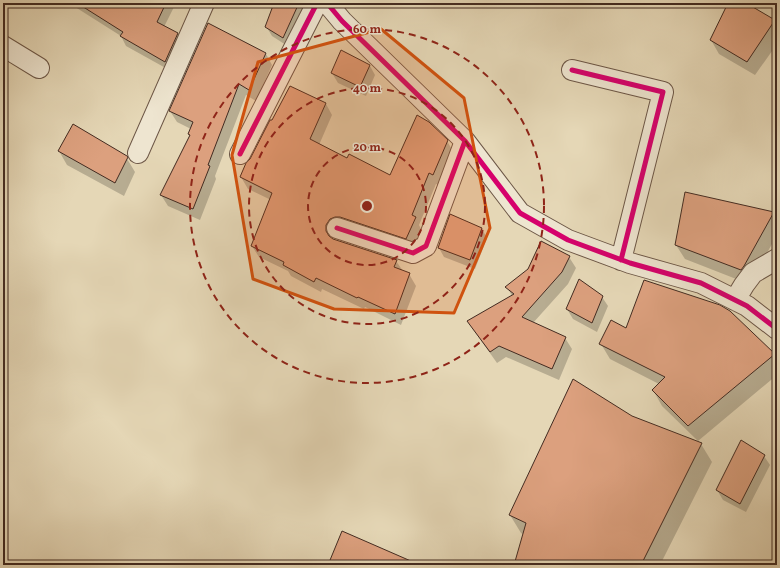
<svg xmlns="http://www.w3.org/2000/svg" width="780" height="568" font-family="Vollkorn,serif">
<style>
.shadow{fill:#0003}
.building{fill:#dca07e;stroke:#432b21}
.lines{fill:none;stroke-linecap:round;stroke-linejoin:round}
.street-casing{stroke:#6c5646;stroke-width:22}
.street{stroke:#eee5d0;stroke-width:20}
.cycleway-casing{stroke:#eee5d0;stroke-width:8}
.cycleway{stroke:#d6006c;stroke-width:5}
.marked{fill:#cf520f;fill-opacity:0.2;stroke:#cf520f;stroke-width:3;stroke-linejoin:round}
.ring{fill:none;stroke:#8f2418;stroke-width:2;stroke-dasharray:7 5}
.centre{fill:#8f2418;stroke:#eee5d0;stroke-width:2}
.ring-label{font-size:12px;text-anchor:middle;font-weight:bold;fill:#8f2418;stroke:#eee5d0;stroke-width:3;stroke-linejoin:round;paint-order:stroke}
</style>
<rect width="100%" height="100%" fill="#e5d7b6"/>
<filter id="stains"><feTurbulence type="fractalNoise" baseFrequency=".005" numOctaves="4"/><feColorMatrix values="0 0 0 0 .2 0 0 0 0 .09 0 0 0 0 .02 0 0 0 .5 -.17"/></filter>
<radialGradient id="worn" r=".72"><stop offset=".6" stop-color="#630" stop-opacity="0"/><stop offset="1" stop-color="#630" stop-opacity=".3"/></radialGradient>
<path class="shadow" d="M 71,3 L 176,3 L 164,27 L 178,33 L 183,43 L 171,71 L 126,46 L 121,36 L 72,5 Z
M 275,3 L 302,3 L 306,10 L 289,47 L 272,36 L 266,26 Z
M 729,3 L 744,3 L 775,21 L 777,25 L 777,44 L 755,75 L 719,54 L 711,40 Z
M 208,24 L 266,54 L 272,65 L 256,101 L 246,95 L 215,176 L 216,179 L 200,220 L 168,206 L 161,195 L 190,136 L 189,134 L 191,129 L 177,122 L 170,111 Z
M 370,66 L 375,75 L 366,96 L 338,83 L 332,73 Z
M 326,104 L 332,115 L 319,145 L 348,159 L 391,176 L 447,141 L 454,153 L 440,186 L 436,184 L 419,225 L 421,229 L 413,249 L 336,230 L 332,237 L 332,239 L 396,261 L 403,271 L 409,274 L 416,286 L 401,325 L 365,307 L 364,309 L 322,289 L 321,292 L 291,276 L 288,271 L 259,257 L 252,246 L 271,200 L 248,189 L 241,177 Z
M 59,151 L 126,157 L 135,172 L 124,196 L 67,165 Z
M 773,213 L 777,219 L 777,235 L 752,280 L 749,284 L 685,259 L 676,245 Z
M 482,229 L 487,238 L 475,269 L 444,257 L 439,248 Z
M 569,257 L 576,268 L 568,284 L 533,323 L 565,338 L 572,349 L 559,380 L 506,357 L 497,363 L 475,332 L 468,321 L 512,296 L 507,287 Z
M 602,297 L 608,306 L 597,332 L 573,319 L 567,309 Z
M 626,329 L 774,354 L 777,359 L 777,375 L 698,441 L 662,406 L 653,390 L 659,384 L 610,359 L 601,344 Z
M 632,417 L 701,444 L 712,462 L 660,565 L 515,565 L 524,535 L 521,533 L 510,515 Z
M 764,456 L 770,465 L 746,512 L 723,500 L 717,490 Z"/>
<path class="building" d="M 77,3 L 166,3 L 157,22 L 178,33 L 165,62 L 120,36 L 123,32 Z
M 274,3 L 299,3 L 283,38 L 265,27 Z
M 728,3 L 746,3 L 775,20 L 747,62 L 710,40 Z
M 208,23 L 266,53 L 249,90 L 239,84 L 208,165 L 210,166 L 193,209 L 160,195 L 190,135 L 188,134 L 193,122 L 169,111 Z
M 341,50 L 370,65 L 360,87 L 331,73 Z
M 290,86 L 326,103 L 310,139 L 347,158 L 349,154 L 390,175 L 417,115 L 429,122 L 448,140 L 433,175 L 429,173 L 412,215 L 416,217 L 406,239 L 340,217 L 335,217 L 330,219 L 326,225 L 326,231 L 329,236 L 333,239 L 397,260 L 394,267 L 410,273 L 395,314 L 358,297 L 357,298 L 316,278 L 314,282 L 283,265 L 284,262 L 251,246 L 272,193 L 240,177 L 246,163 L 250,159 L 270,120 L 272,120 Z
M 73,124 L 127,156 L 128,157 L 115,183 L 58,151 Z
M 685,192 L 774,212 L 744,266 L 741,270 L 675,245 Z
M 450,214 L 482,228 L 470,260 L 438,248 Z
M 541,241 L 570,256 L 562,272 L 522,317 L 566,337 L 552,369 L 499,346 L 490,352 L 467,321 L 514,294 L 505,287 L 528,269 Z
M 579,279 L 603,296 L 592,323 L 566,309 Z
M 644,280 L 720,305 L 730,311 L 775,354 L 688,426 L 652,390 L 665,377 L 599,344 L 611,320 L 626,328 Z
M 573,379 L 632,416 L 702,443 L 641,565 L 514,565 L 526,523 L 509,515 Z
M 741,440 L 765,455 L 740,504 L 716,490 Z
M 342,531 L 420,565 L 328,565 Z"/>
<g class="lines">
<g class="street-casing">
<path id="street" d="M 327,3 L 342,21 L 465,141 L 520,213 L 568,240 L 630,263 L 701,283 L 747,306 L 777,329
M 3,46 L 39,68
M 572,70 L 663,92 L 621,260
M 138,153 L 204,3
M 240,154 L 317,3
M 337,228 L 413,253 L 426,246 L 465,141
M 735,300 L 744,285 L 753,273 L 777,259"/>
</g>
<use href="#street" class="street"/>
<g class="cycleway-casing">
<path id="cycleway" d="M 327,3 L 342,21 L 465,141 L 520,213 L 568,240 L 630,263 L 701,283 L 747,306 L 777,329
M 572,70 L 663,92 L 621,260
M 240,154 L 317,3
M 337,228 L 413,253 L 426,246 L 465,141"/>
</g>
<use href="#cycleway" class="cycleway"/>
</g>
<path class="marked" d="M 381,29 L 464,98 L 490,228 L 454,313 L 334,309 L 253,279 L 232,155 L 258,62 Z"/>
<g class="ring">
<circle cx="367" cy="206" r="59"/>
<circle cx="367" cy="206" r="118"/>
<circle cx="367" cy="206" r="177"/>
</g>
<circle cx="367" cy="206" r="6" class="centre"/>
<g class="ring-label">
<text x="367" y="33">60 m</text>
<text x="367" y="92">40 m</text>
<text x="367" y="151">20 m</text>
</g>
<rect width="780" height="568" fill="none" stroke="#e5d7b6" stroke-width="16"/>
<rect x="4" y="4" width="772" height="560" fill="none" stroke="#432b21" stroke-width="2"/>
<rect x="8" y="8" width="764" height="552" fill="none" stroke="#432b21"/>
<rect width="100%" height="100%" filter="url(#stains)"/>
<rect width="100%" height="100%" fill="url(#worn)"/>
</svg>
